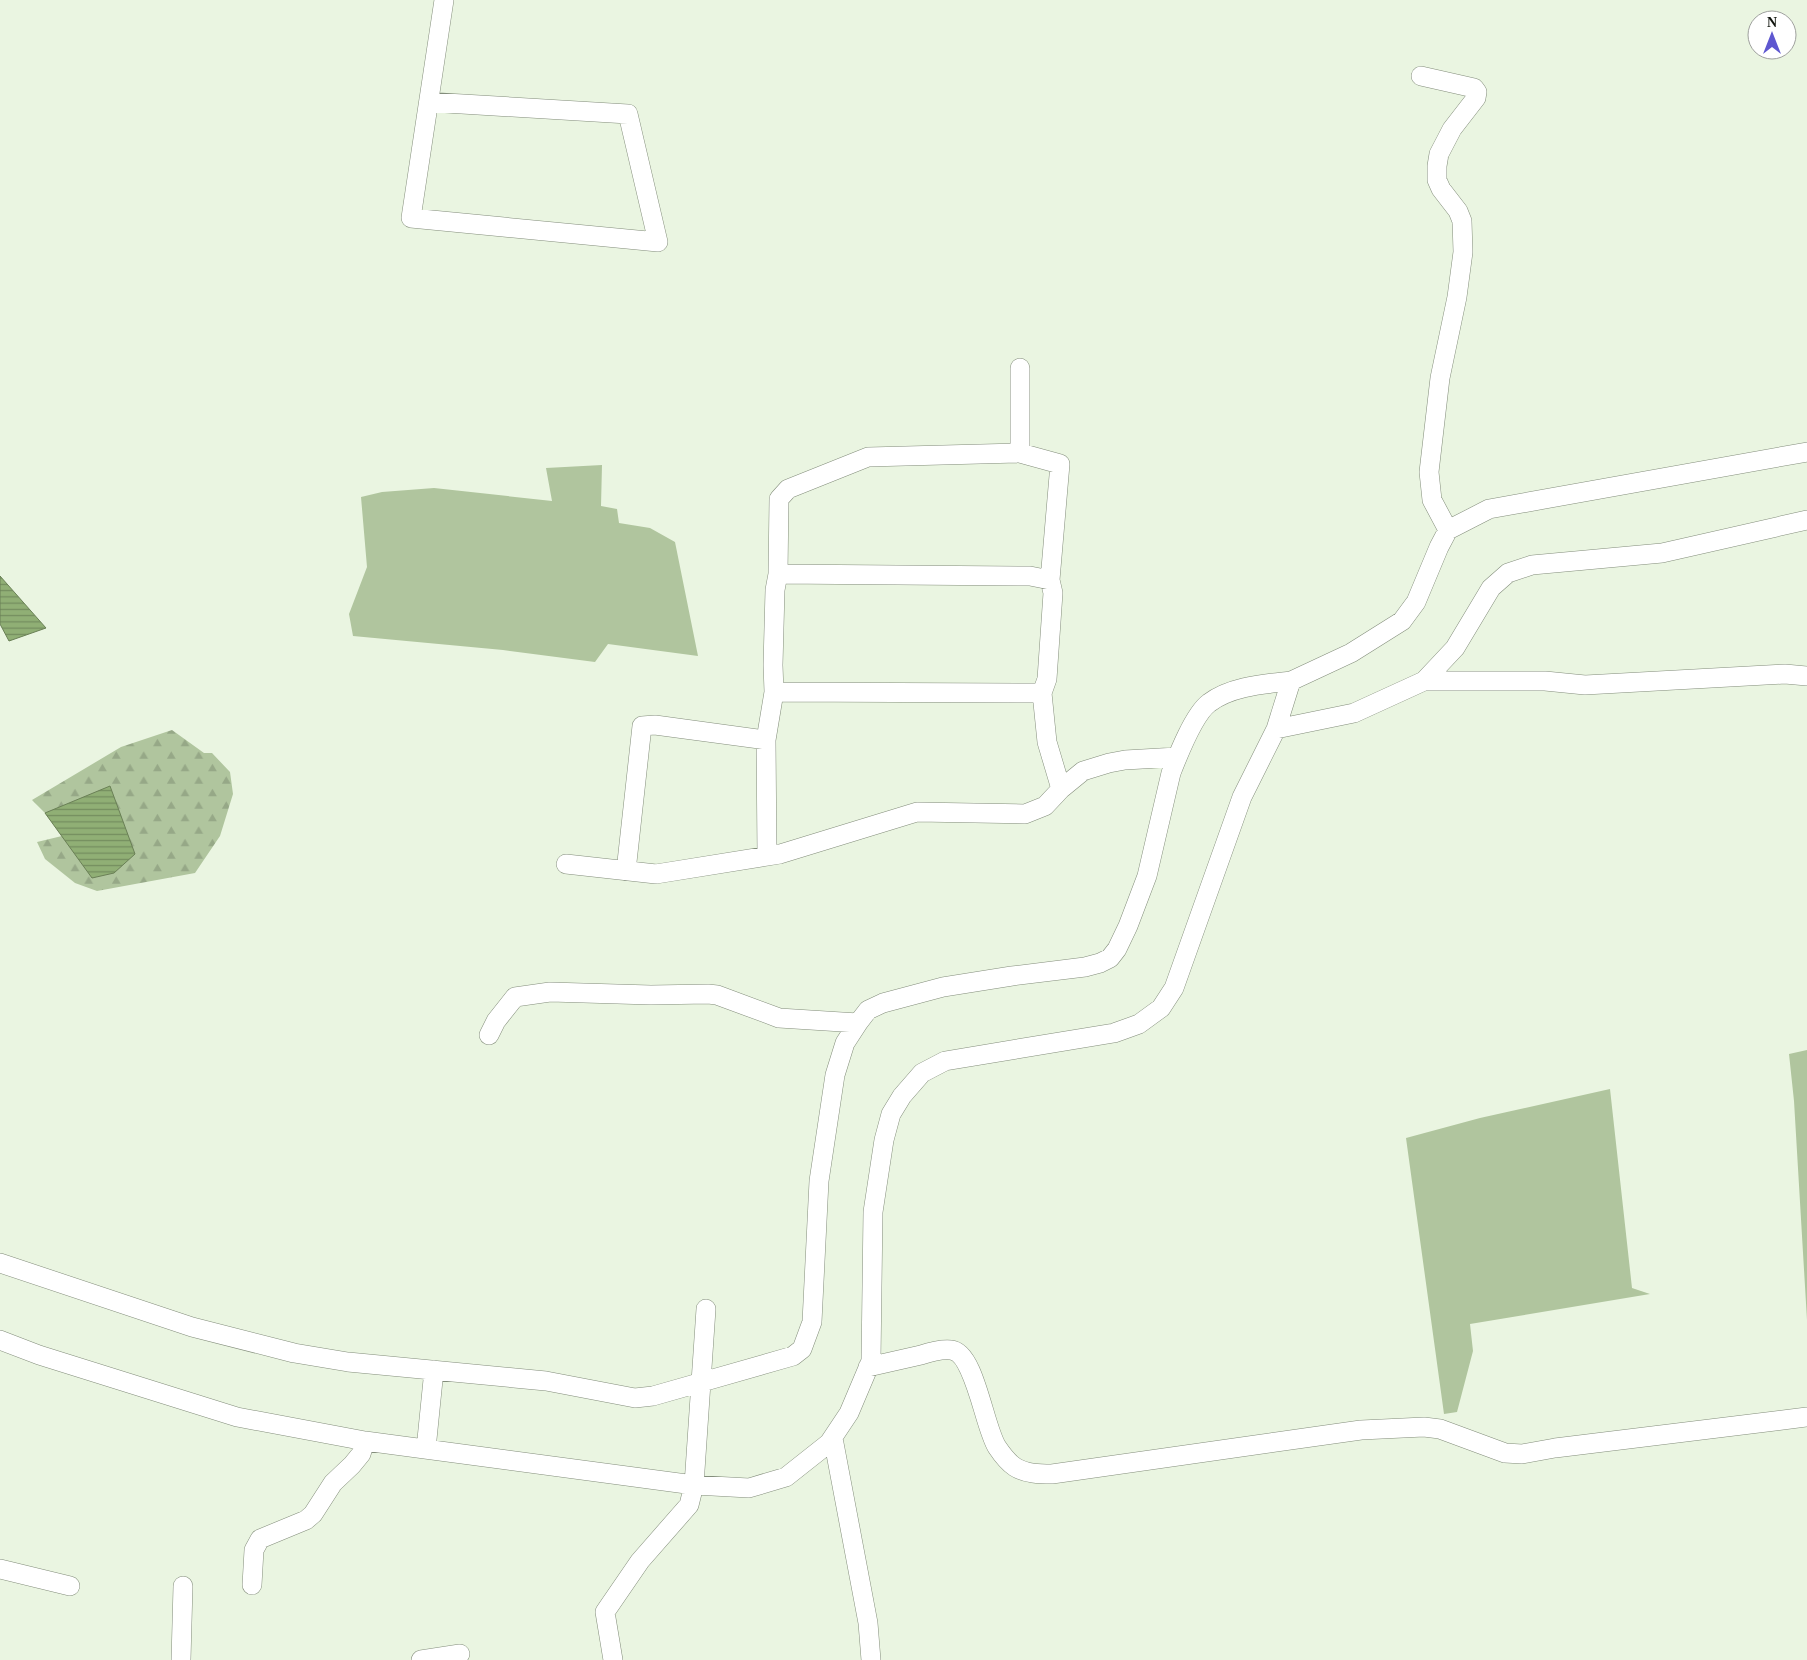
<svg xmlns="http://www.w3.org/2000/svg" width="1807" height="1660" font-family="'Times New Roman',serif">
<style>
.grass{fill:#b0c59e}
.forest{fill:url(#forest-firs)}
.water{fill:url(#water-rules);stroke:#6a8056}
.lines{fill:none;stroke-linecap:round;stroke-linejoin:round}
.minor-casing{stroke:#838d7b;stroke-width:20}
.minor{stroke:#fff;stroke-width:19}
</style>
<defs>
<pattern id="forest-firs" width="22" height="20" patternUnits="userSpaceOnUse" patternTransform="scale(1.25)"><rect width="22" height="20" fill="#b0c59e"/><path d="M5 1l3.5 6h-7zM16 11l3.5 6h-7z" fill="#96a887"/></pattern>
<pattern id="water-rules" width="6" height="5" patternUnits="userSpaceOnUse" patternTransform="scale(1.25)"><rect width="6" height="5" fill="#90af75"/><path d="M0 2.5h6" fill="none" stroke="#748d5e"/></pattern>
</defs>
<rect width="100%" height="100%" fill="#eaf5e1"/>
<path class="grass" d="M 602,465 L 601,506 L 617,509 L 619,523 L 650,528 L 675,542 L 698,656 L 608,644 L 595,662 L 503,650 L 353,636 L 349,614 L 367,567 L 361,497 L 382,492 L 434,488 L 552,501 L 546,468 Z
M 1807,1050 L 1807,1320 L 1794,1101 L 1789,1054 Z
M 1610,1089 L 1632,1288 L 1650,1294 L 1470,1324 L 1473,1351 L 1457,1412 L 1444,1414 L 1406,1138 L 1480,1118 Z"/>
<path class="forest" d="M 172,730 L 204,753 L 212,753 L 230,772 L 233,794 L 220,836 L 195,873 L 97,891 L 75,883 L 45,859 L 37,842 L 62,836 L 45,813 L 32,800 L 121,747 Z"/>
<path class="water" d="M 0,576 L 46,628 L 9,641 L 0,624 Z
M 110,786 L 135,854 L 114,873 L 92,878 L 45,813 Z"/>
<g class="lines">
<g class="minor-casing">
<path id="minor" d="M 1421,76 L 1474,88 L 1477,92 L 1476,98 L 1452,129 L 1439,154 L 1437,166 L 1437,180 L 1441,189 L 1458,211 L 1462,221 L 1463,252 L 1457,297 L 1440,378 L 1429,472 L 1432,500 L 1448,530
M 429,102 L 628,114 L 658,242 L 411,218 L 444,0
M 1020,368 L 1020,453
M 778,574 L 1030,576 L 1050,580
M 1424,681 L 1545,681 L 1585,685 L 1785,674 L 1807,676
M 774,692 L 1042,693
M 1276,729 L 1354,713 L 1424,681 L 1455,648 L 1491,588 L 1508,573 L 1532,565 L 1662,553 L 1807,520
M 767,856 L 766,740 L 774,692 L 773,665 L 775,590 L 778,574 L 779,499 L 788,489 L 868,457 L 1020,453 L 1060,464 L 1050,580 L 1053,593 L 1047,679 L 1042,693 L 1047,742 L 1061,789
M 566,864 L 656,874 L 780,854 L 917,812 L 1025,814 L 1045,806 L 1061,789 L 1083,771 L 1109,763 L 1125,760 L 1177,757
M 626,871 L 642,726 L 655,725 L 766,740
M 489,1035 L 496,1021 L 515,997 L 550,992 L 651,995 L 708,994 L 717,995 L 779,1018 L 858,1023
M 0,1263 L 192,1327 L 294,1353 L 348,1362 L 546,1381 L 635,1398 L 653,1396 L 793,1356 L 802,1349 L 812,1322 L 819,1181 L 835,1075 L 845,1043 L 858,1023 L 868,1010 L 883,1003 L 943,987 L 1012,976 L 1085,967 L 1100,963 L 1110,958 L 1117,949 L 1128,926 L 1147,876 L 1171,773 C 1178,755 1194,714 1209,703 C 1231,686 1265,684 1291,681
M 0,1340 L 39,1355 L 237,1417 L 365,1441 L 694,1485 L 749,1488 L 786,1477 L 829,1443 L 849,1413 L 871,1361 L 873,1212 L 884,1140 L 891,1114 L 902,1096 L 922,1073 L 945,1061 L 1114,1033 L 1139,1024 L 1161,1008 L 1174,988 L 1242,797 L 1276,729 L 1291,681 L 1351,653 L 1402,621 L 1416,602 L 1439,547 L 1448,530 L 1489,509 L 1807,452
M 868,1367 C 886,1363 903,1359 921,1355 C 930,1352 941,1349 951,1350 C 975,1352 984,1427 997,1447 C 1001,1453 1009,1463 1015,1467 C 1026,1474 1040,1474 1052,1474 L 1361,1430 L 1424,1427 L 1440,1429 L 1505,1453 L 1522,1454 L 1555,1448 L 1807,1417
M 833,1438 L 868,1623 L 871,1660
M 426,1449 L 434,1370
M 0,1569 L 70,1586
M 252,1585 L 254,1550 L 260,1539 L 306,1520 L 313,1514 L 333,1483 L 352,1465 L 361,1454 L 365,1441
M 181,1660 L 183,1586
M 421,1660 L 460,1654
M 613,1660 L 605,1612 L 640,1561 L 689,1505 L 694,1485 L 706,1309"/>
</g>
<use href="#minor" class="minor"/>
</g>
<g transform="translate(1772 35)"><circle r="24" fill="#ffffff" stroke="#9fa19e"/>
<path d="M0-4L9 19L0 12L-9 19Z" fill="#5e57d0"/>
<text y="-8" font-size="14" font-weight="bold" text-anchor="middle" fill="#10140d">N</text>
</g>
</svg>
